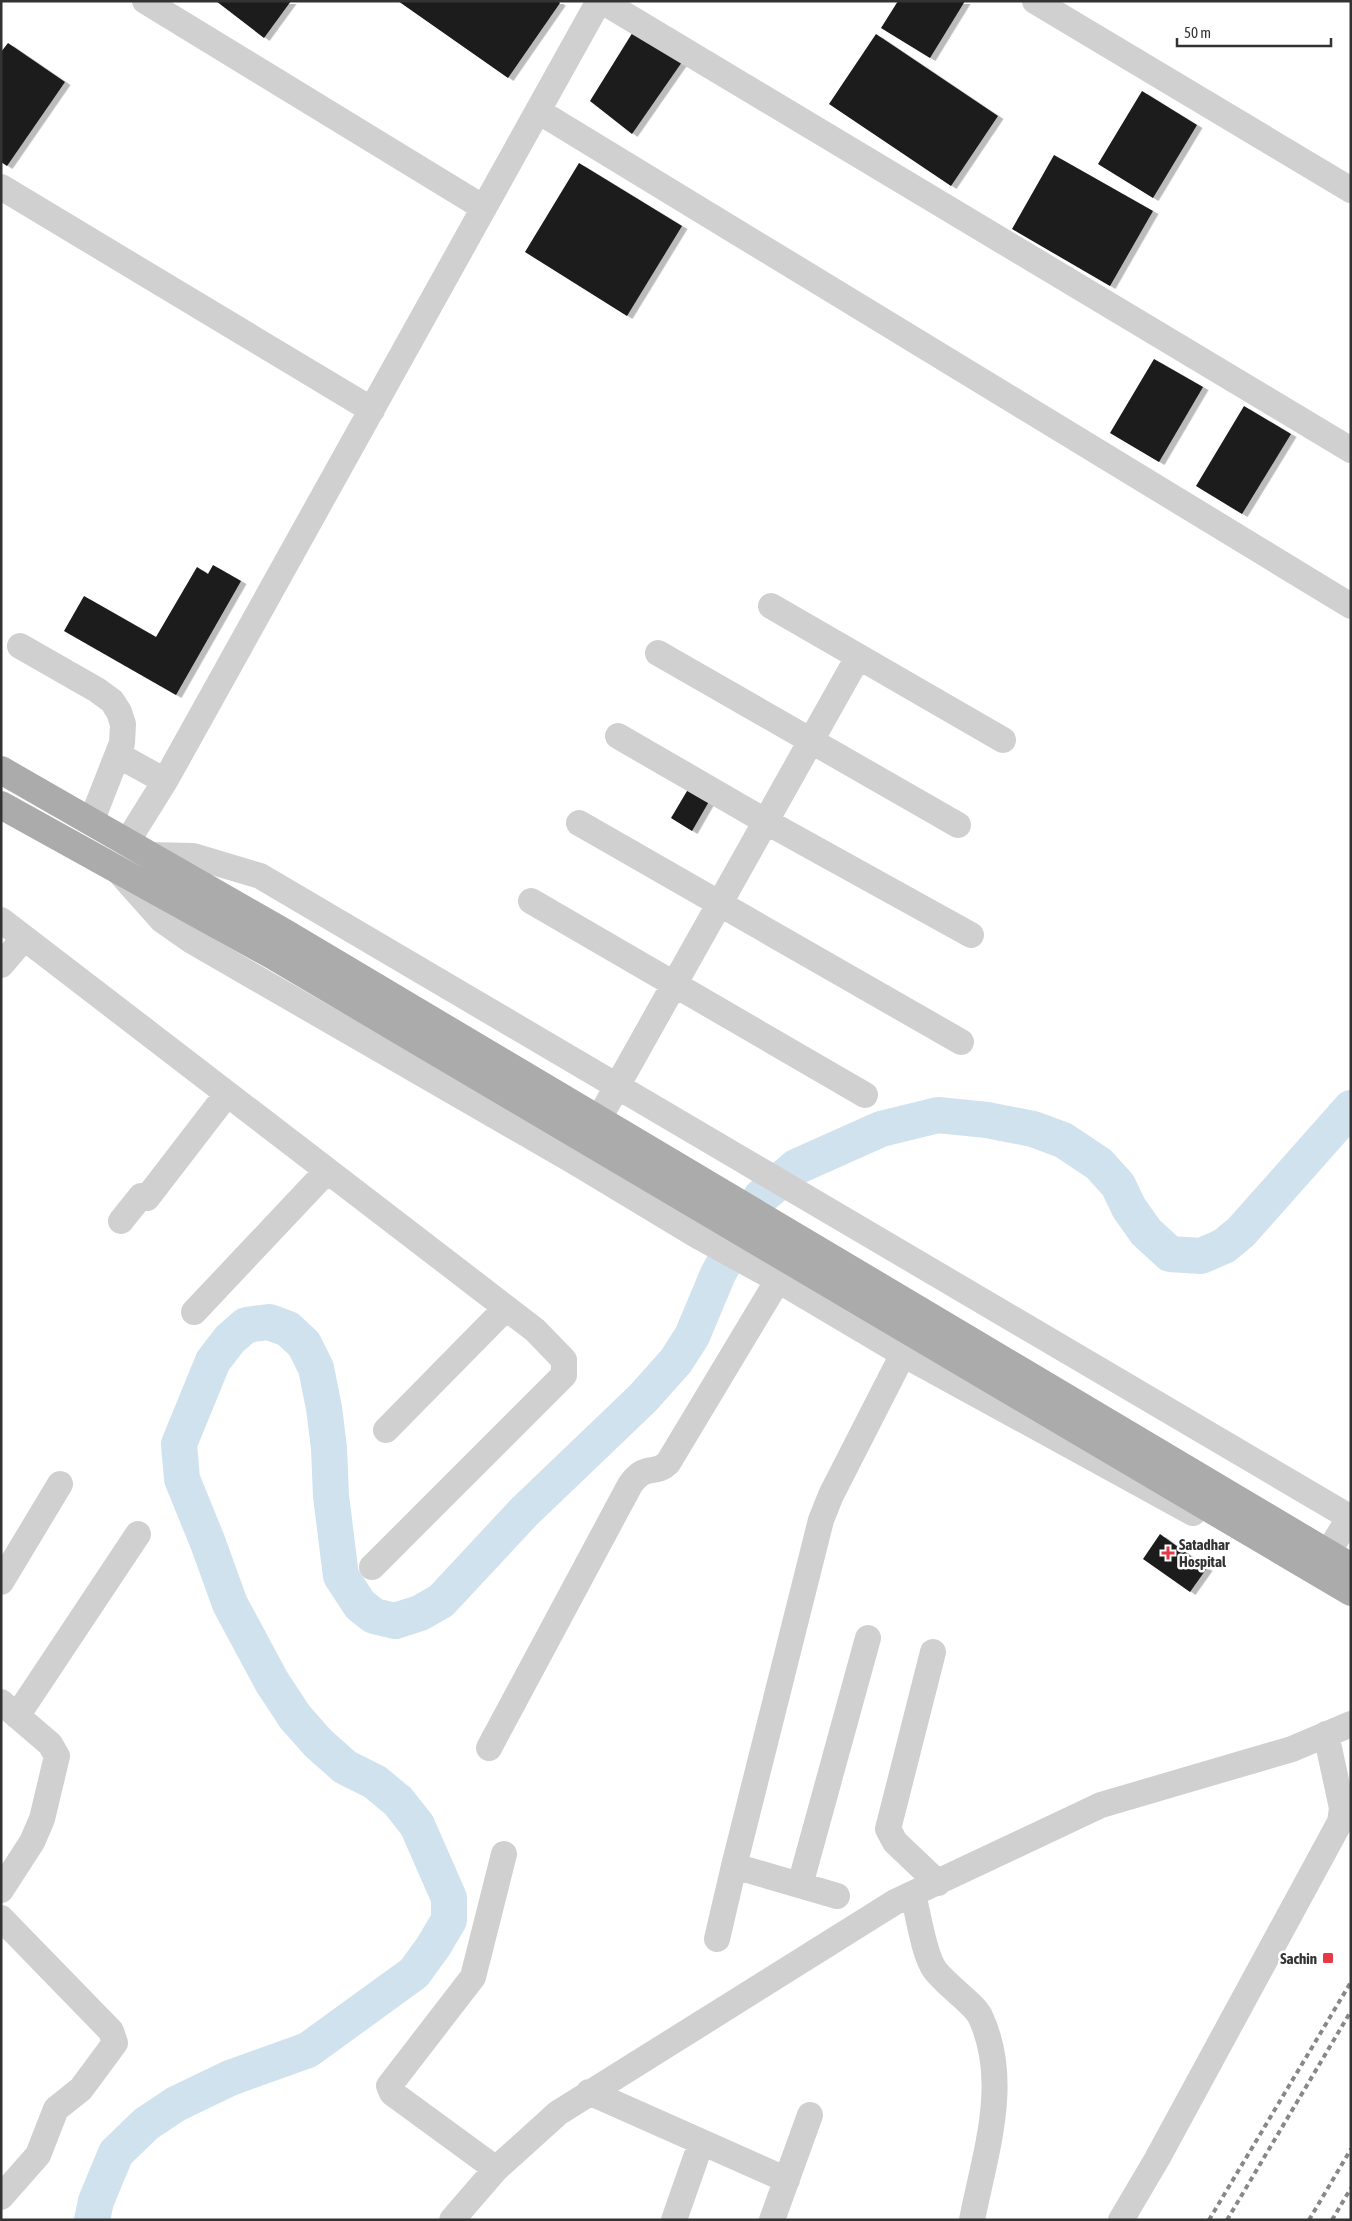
<svg xmlns="http://www.w3.org/2000/svg" width="1352" height="2221" font-family="'Asap Condensed',sans-serif">
<style>
.lines{fill:none;stroke-linecap:round;stroke-linejoin:round}
.river{stroke:#cfe2ee;stroke-width:36}
.building{fill:#1a1a1a;filter:url(#shadow)}
.minor{stroke:#d0d0d0;stroke-width:26}
.major{stroke:#ababab;stroke-width:28}
.rail{stroke:#888;stroke-width:4;stroke-dasharray:5 4;stroke-linecap:butt}
.poi-dot{fill:#e63946;stroke:#fff;stroke-width:2}
.labels{text-anchor:middle;dominant-baseline:central;stroke-width:5;stroke-linejoin:round;paint-order:stroke}
.poi-label{font-size:15px;font-weight:bold;fill:#333;stroke:#fff;text-anchor:start}
</style>
<defs>
<filter id="shadow"><feDropShadow dx="5.5" dy="3" stdDeviation="0" flood-color="#0004"/></filter>
</defs>
<rect width="100%" height="100%" fill="#fff"/>
<g class="lines">
<path class="river" d="M 92,2220 L 96,2201 L 116,2153 L 146,2124 L 176,2104 L 230,2078 L 308,2050 L 414,1973 L 433,1947 L 449,1920 L 449,1898 L 417,1825 L 398,1801 L 375,1782 L 345,1767 L 318,1743 L 295,1717 L 272,1682 L 230,1604 L 208,1543 L 182,1479 L 179,1444 L 213,1361 L 230,1339 L 246,1325 L 269,1322 L 288,1329 L 304,1344 L 316,1368 L 324,1408 L 329,1448 L 331,1496 L 341,1576 L 360,1605 L 374,1616 L 395,1621 L 420,1613 L 441,1601 L 524,1512 L 643,1398 L 676,1361 L 692,1336 L 718,1274 L 761,1197 L 796,1167 L 881,1129 L 938,1115 L 987,1120 L 1033,1129 L 1063,1140 L 1099,1164 L 1118,1185 L 1129,1208 L 1146,1232 L 1170,1254 L 1201,1256 L 1224,1246 L 1241,1232 L 1351,1108"/>
</g>
<path class="building" d="M 216,1 L 291,1 L 264,38 Z
M 398,1 L 558,1 L 560,3 L 508,78 Z
M 898,1 L 965,1 L 930,58 L 881,28 Z
M 641,19 L 691,49 L 632,134 L 590,101 Z
M 876,34 L 998,116 L 951,186 L 829,104 Z
M 8,43 L 65,82 L 7,166 L 1,162 L 1,52 Z
M 1142,91 L 1197,125 L 1153,198 L 1098,164 Z
M 1054,155 L 1153,211 L 1110,286 L 1012,229 Z
M 579,163 L 682,226 L 627,316 L 525,252 Z
M 1154,359 L 1203,387 L 1159,462 L 1110,433 Z
M 1244,406 L 1291,434 L 1242,514 L 1196,486 Z
M 213,565 L 241,581 L 176,695 L 64,631 L 84,596 L 156,637 L 197,567 L 208,574 Z
M 690,786 L 711,798 L 692,831 L 671,818 Z
M 1160,1534 L 1207,1568 L 1190,1592 L 1143,1559 Z"/>
<g class="lines">
<path class="minor" d="M 145,1 L 484,208
M 602,1 L 1351,450
M 1035,1 L 1351,190
M 538,111 L 1351,606
M 1,187 L 372,410
M 771,606 L 1003,740
M 20,646 L 97,690 L 112,701 L 119,712 L 123,724 L 122,743 L 91,822
M 658,653 L 958,825
M 618,736 L 765,821 L 971,935
M 118,755 L 165,781
M 579,823 L 961,1042
M 127,842 L 165,781 L 599,1
M 148,855 L 193,856 L 260,876 C 623,1091 988,1303 1351,1518
M 121,874 L 162,920 L 192,941 L 575,1162 L 698,1236 L 778,1280 L 903,1354 L 1193,1513
M 531,901 L 865,1095
M 1,920 L 535,1330 L 564,1360 L 564,1375 L 372,1567
M 1,965 L 24,938
M 588,1138 L 858,657
M 121,1221 L 141,1196 L 147,1198 L 227,1094
M 194,1312 L 327,1171
M 386,1430 L 506,1308
M 1316,1572 L 1351,1515
M 1,1582 L 60,1484
M 933,1652 L 888,1829 L 895,1842 L 938,1883
M 1,1702 L 50,1744 L 57,1756 L 42,1819 L 32,1842 L 1,1890
M 17,1716 L 138,1534
M 489,1748 L 630,1485 C 646,1462 655,1476 668,1463 L 778,1280
M 734,1866 L 837,1896
M 800,1885 L 868,1638
M 913,1894 C 918,1913 924,1956 935,1970 C 945,1984 974,2004 980,2016 C 1011,2081 985,2153 972,2220
M 1,1918 L 111,2031 L 115,2043 L 81,2089 L 56,2109 L 38,2155 L 1,2197
M 717,1939 L 734,1866 L 821,1520 L 831,1495 L 903,1354
M 589,2092 L 787,2180
M 496,2169 L 392,2093 L 389,2086 L 473,1977 L 504,1854
M 452,2220 L 496,2169 L 558,2113 L 895,1902 L 1101,1805 L 1292,1749 L 1351,1724
M 674,2220 L 701,2143
M 772,2220 L 810,2115
M 1121,2220 L 1157,2159 L 1340,1822 L 1342,1808 L 1326,1734"/>
<path class="major" d="M 1,770 L 285,933 L 1351,1567
M 1,805 L 272,955 L 1351,1592"/>
<path class="rail" d="M 1209,2220 L 1351,1982
M 1227,2220 L 1351,2011
M 1309,2220 L 1351,2149
M 1332,2220 L 1351,2188"/>
</g>
<g class="poi-dot">
<path d="M1165.5 1545.5h5v5h5v5h-5v5h-5v-5h-5v-5h5z"/>
<rect x="1322" y="1952" width="12" height="12" rx="2.5"/>
</g>
<g class="labels">
<g class="poi-label">
<text x="1179" y="1544">Satadhar<tspan x="1179" dy="17">Hospital</tspan></text>
<text x="1317" y="1958" text-anchor="end">Sachin</text>
</g>
</g>
<rect width="1352" height="2221" fill="none" stroke="#333333" stroke-width="5"/>
<path d="M1177 38v8h154v-8" fill="none" stroke="#333333" stroke-width="2.5"/>
<text x="1184" y="38" font-size="15" fill="#333333" stroke="#ffffff" stroke-width="4" paint-order="stroke">50 m</text>
</svg>
